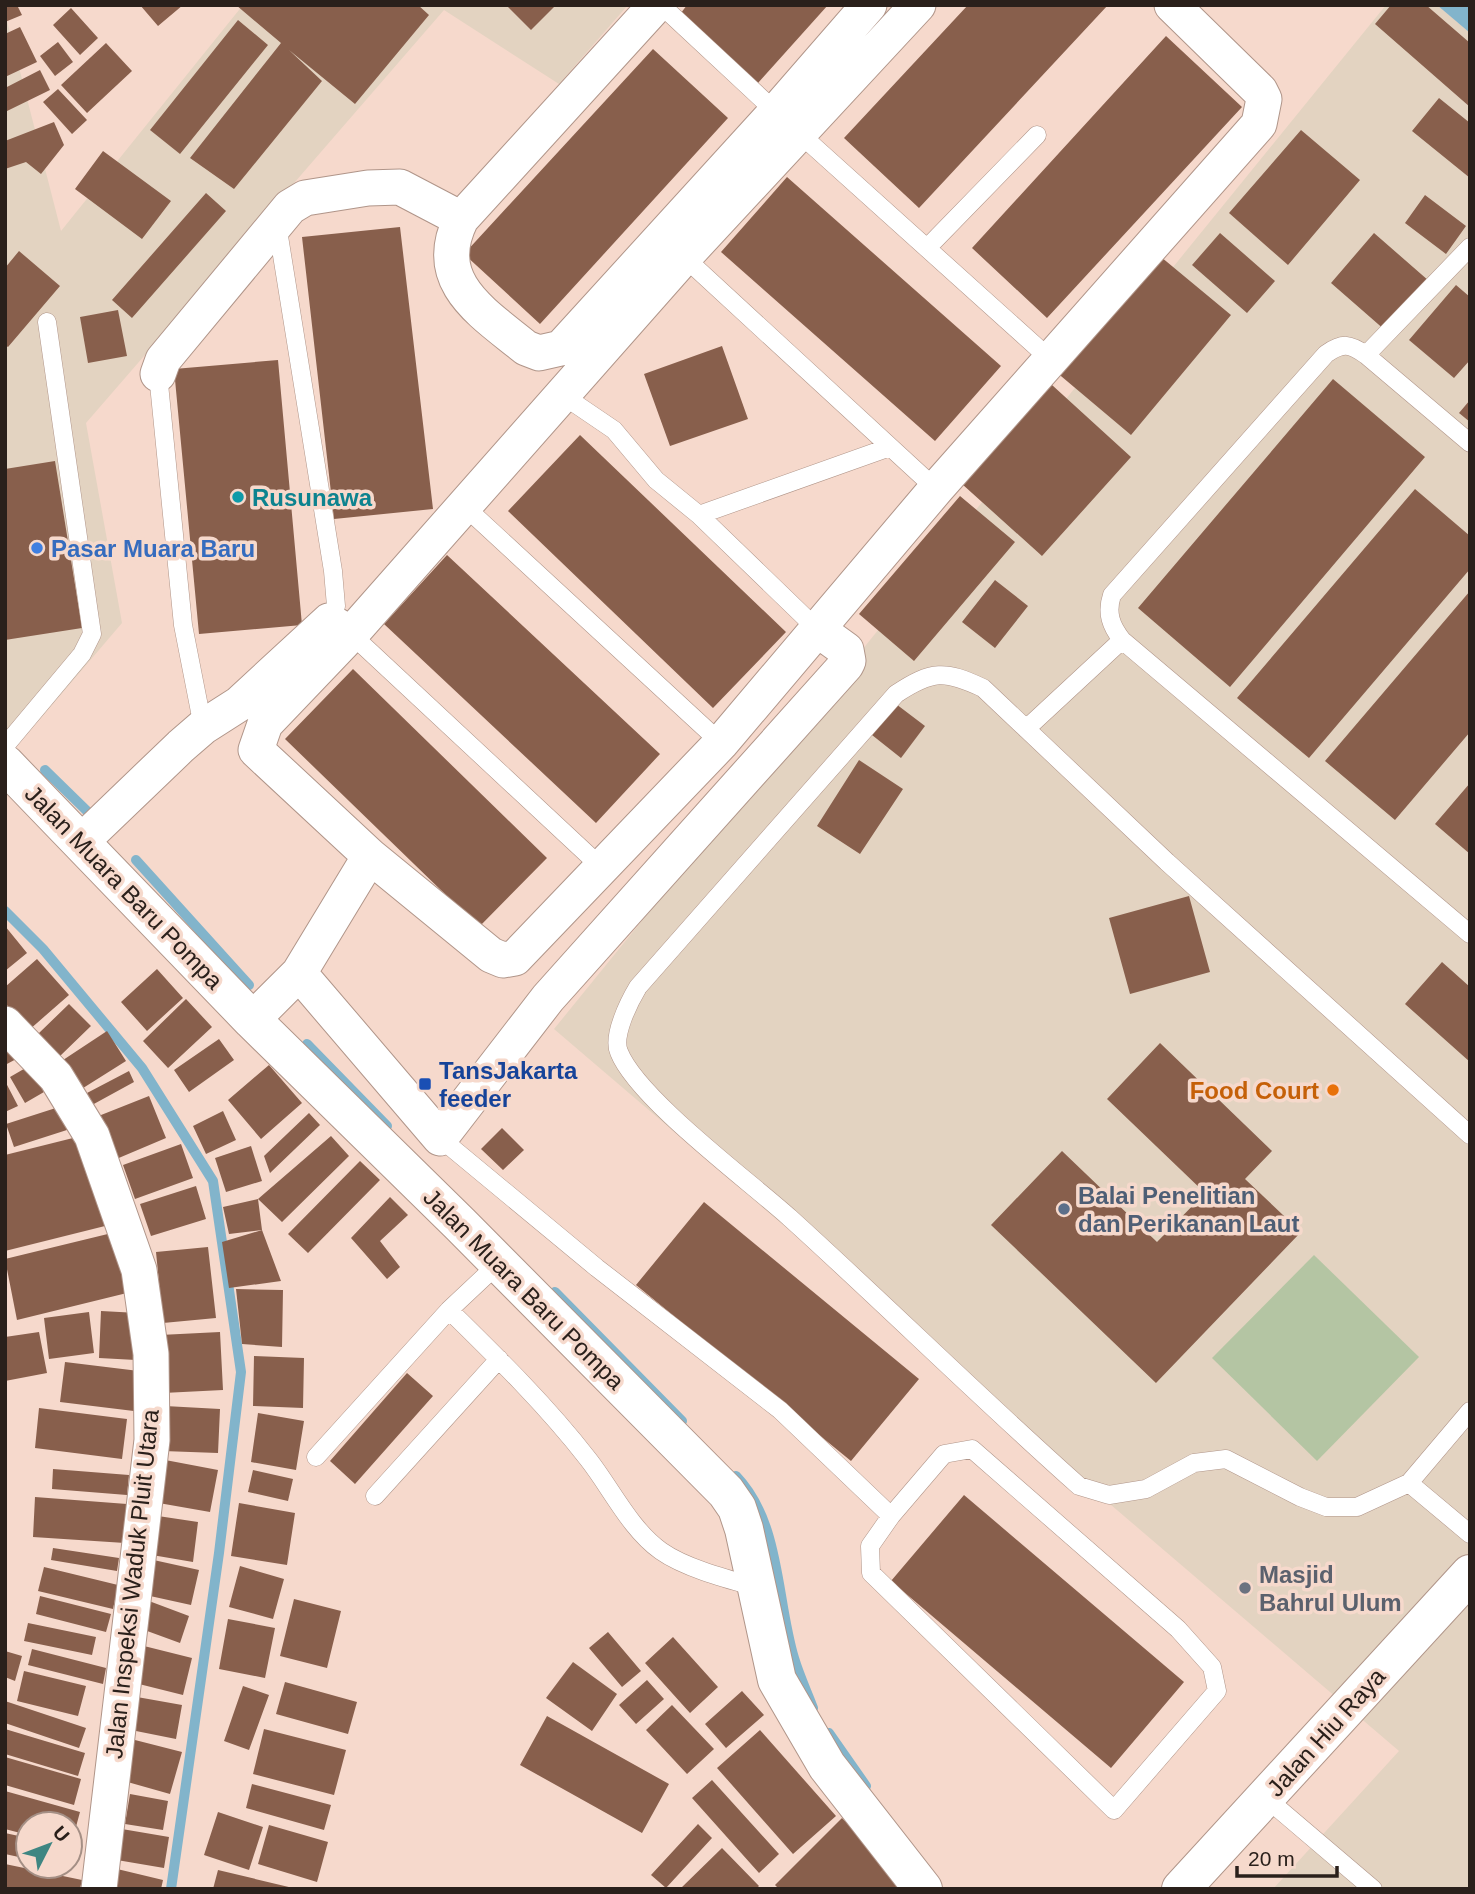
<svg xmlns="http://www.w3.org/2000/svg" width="1475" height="1894" font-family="Helvetica,sans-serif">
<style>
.industrial{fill:#e3d3c1}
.green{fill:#b4c5a3}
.water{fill:#82b4cb}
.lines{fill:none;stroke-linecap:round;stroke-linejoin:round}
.stream{stroke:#82b4cb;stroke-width:10}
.building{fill:#885f4c}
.service-casing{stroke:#b09589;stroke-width:19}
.minor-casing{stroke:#b09589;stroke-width:37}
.tertiary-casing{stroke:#b09589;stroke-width:40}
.service{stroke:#fff;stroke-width:18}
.minor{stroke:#fff;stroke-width:35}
.tertiary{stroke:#fff;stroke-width:38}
.culture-dot{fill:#0f9aa8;stroke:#f6d9cc;stroke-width:2.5}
.shop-dot{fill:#3f7fe0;stroke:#f6d9cc;stroke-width:2.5}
.transit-dot{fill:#1a4fb4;stroke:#f6d9cc;stroke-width:2.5}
.food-dot{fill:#e8710a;stroke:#f6d9cc;stroke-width:2.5}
.service-dot{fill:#5c6f8a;stroke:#f6d9cc;stroke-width:2.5}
.worship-dot{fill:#6b7280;stroke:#f6d9cc;stroke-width:2.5}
.labels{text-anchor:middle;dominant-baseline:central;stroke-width:7;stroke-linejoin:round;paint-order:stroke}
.culture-label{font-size:24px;font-weight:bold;fill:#0d838f;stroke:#f6d9cc;text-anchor:start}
.shop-label{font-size:24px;font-weight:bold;fill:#366cbe;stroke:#f6d9cc;text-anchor:start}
.street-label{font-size:24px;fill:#2a201b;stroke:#f6d9cc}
.transit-label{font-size:24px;font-weight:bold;fill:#164399;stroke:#f6d9cc;text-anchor:start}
.food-label{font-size:24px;font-weight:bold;fill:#c56008;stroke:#f6d9cc;text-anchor:end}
.service-label{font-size:24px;font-weight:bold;fill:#4e5e75;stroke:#f6d9cc;text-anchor:start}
.worship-label{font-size:24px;font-weight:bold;fill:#5b616d;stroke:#f6d9cc;text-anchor:start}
</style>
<rect width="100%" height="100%" fill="#f6d9cc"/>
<path class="industrial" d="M 243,5 L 628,5 L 559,84 L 444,10 L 86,423 L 122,623 L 5,760 L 5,13 L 61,231 Z
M 1386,5 L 1437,5 L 1470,33 L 1470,1889 L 1273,1889 L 1399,1751 L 554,1029 Z"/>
<path class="green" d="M 1314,1255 L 1419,1357 L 1317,1461 L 1212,1358 Z"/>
<path class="water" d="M 1437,5 L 1470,5 L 1470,33 Z"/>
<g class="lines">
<path class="stream" d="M 45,770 L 87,811
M 136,860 L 249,985
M 5,911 L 43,949 L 142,1068 L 213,1181 L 241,1372 L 219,1553 L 171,1889
M 307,1044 L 387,1126
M 555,1292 L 682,1421
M 736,1476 C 781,1523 776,1599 794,1658 C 799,1675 807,1692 813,1708
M 829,1733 L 866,1786"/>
</g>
<path class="building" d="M 5,5 L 17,5 L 22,15 L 5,22 Z
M 140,5 L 183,5 L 158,26 Z
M 236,5 L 418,5 L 429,15 L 355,104 L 289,50 L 322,81 L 234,189 L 190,158 L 281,43 Z
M 506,5 L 556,5 L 531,30 Z
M 687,5 L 828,5 L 758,83 L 681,13 Z
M 968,5 L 1108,5 L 919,208 L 844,138 Z
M 1391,5 L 1426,5 L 1470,43 L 1470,107 L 1375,24 Z
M 71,8 L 98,38 L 80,55 L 53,25 Z
M 238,20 L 268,45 L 180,154 L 150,130 Z
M 20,27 L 37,62 L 5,77 L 5,34 Z
M 1166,36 L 1242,107 L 1047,318 L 972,248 Z
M 58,42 L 73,62 L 55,76 L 40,56 Z
M 106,43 L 132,71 L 87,113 L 61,85 Z
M 653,49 L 728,118 L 540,324 L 464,254 Z
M 40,70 L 50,90 L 5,112 L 5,88 Z
M 58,89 L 87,120 L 72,134 L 43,102 Z
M 1439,98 L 1470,123 L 1470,178 L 1412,131 Z
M 54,122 L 64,145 L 41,174 L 26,162 L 5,169 L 5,141 Z
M 1301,130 L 1360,180 L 1288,265 L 1229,213 Z
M 103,151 L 171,201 L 142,239 L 75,189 Z
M 787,177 L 1001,366 L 935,441 L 721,252 Z
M 206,193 L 226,211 L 132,318 L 112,300 Z
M 1425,195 L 1466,226 L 1446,254 L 1405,223 Z
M 400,227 L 433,509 L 334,519 L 302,237 Z
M 1220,233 L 1275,281 L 1247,313 L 1192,265 Z
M 1374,233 L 1429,281 L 1386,331 L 1331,283 Z
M 19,251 L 60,286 L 8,347 L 5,345 L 5,268 Z
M 1155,252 L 1231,315 L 1131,435 L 1055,371 Z
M 1456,285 L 1470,297 L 1470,360 L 1454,378 L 1409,340 Z
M 118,310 L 127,356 L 88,363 L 80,317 Z
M 722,346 L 748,419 L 670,446 L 644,374 Z
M 278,360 L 302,625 L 199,634 L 174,369 Z
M 1333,379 L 1425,457 L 1230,687 L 1138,608 Z
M 1052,385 L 1131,457 L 1042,556 L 962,484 Z
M 1470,400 L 1470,422 L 1459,413 Z
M 580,435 L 786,632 L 713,708 L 508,511 Z
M 55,461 L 82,628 L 5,640 L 5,469 Z
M 1415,489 L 1470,536 L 1470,569 L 1309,758 L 1237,698 Z
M 960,496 L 1015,542 L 914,661 L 859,614 Z
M 447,555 L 660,754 L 596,823 L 384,624 Z
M 995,580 L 1028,606 L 995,648 L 962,622 Z
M 1470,591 L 1470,732 L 1395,820 L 1325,761 Z
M 353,669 L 547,858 L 479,927 L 285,739 Z
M 896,704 L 925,726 L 901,758 L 872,735 Z
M 859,760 L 903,789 L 860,854 L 817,826 Z
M 1470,783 L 1470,854 L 1435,824 Z
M 1189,896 L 1210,972 L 1130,994 L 1109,918 Z
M 5,926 L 27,953 L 5,971 Z
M 37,959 L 69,995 L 29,1030 L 5,1003 L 5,987 Z
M 1442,962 L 1470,987 L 1470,1062 L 1405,1004 Z
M 157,969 L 183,998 L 147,1031 L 121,1002 Z
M 186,999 L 212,1027 L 168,1068 L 143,1041 Z
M 69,1004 L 91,1026 L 60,1056 L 38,1034 Z
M 107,1031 L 126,1061 L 72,1095 L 54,1066 Z
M 219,1039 L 234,1060 L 189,1092 L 174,1070 Z
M 1160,1043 L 1272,1151 L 1245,1179 L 1301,1232 L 1156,1383 L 991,1225 L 1062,1151 L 1157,1242 L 1205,1193 L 1107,1099 Z
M 5,1048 L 20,1057 L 5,1065 Z
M 269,1065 L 302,1103 L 261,1139 L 228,1100 Z
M 29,1066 L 44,1092 L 25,1103 L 10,1077 Z
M 129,1071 L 134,1082 L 92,1105 L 87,1093 Z
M 5,1081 L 18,1106 L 5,1112 Z
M 149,1096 L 166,1138 L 114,1160 L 96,1117 Z
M 62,1106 L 70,1129 L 14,1147 L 6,1124 Z
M 223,1111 L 236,1140 L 206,1154 L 193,1126 Z
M 309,1113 L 320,1125 L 270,1173 L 264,1156 Z
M 502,1128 L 524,1150 L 503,1170 L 481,1149 Z
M 85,1135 L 109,1225 L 5,1251 L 5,1155 Z
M 331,1136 L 349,1156 L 282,1222 L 258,1199 L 262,1230 L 281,1281 L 229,1288 L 222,1242 L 262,1230 L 229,1234 L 223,1207 L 258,1199 Z
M 181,1144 L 193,1178 L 135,1199 L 123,1165 Z
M 251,1146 L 262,1181 L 226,1192 L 215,1158 Z
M 360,1161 L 380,1180 L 308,1253 L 288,1234 Z
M 196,1186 L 206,1219 L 151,1236 L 140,1204 Z
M 390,1197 L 408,1215 L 380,1241 L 400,1267 L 387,1279 L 351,1238 Z
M 704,1202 L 919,1379 L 851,1461 L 636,1285 Z
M 116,1232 L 131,1292 L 17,1320 L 5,1259 Z
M 208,1247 L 216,1318 L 163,1323 L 156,1252 Z
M 236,1289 L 283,1290 L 282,1347 L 242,1344 Z
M 101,1311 L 138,1313 L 136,1360 L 99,1358 Z
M 89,1312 L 94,1353 L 49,1359 L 44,1318 Z
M 39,1332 L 47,1373 L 5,1381 L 5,1337 Z
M 220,1332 L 223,1390 L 163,1393 L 160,1335 Z
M 254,1356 L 304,1358 L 303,1408 L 253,1406 Z
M 65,1362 L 147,1372 L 142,1412 L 60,1402 Z
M 407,1373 L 433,1396 L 355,1484 L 330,1461 Z
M 165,1406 L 220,1409 L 218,1453 L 163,1451 Z
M 39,1408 L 127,1419 L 122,1459 L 35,1448 Z
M 258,1413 L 304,1421 L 296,1470 L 251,1462 Z
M 160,1459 L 218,1470 L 210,1512 L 153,1502 Z
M 53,1469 L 129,1475 L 127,1495 L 52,1489 Z
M 253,1470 L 293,1479 L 288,1501 L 248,1492 Z
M 964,1495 L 1184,1682 L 1111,1768 L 891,1581 Z
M 35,1497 L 127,1504 L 125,1543 L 33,1537 Z
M 239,1503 L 295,1513 L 287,1565 L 231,1556 Z
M 158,1516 L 198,1522 L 193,1562 L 152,1555 Z
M 53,1548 L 119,1558 L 117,1571 L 51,1560 Z
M 149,1559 L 199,1570 L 191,1605 L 141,1594 Z
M 240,1566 L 284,1579 L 273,1619 L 229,1607 Z
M 44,1567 L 118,1585 L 113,1609 L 38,1591 Z
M 40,1596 L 111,1614 L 106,1632 L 36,1614 Z
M 294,1599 L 341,1611 L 327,1668 L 280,1656 Z
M 149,1601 L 189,1616 L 180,1643 L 139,1628 Z
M 228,1619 L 275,1628 L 265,1678 L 219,1669 Z
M 28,1623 L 96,1637 L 92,1655 L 24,1641 Z
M 608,1632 L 641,1671 L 622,1687 L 589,1648 Z
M 673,1637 L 718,1687 L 690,1713 L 645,1663 Z
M 140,1645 L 192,1658 L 183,1695 L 131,1682 Z
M 32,1649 L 106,1668 L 103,1684 L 28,1665 Z
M 5,1651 L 22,1656 L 15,1681 L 5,1677 Z
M 573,1662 L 617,1694 L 592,1731 L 546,1698 Z
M 24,1671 L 86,1686 L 78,1716 L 17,1701 Z
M 647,1680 L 664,1699 L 636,1724 L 619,1705 Z
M 285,1682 L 357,1702 L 348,1734 L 276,1714 Z
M 243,1686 L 269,1695 L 249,1750 L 224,1741 Z
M 742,1691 L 764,1715 L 726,1748 L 705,1724 Z
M 137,1697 L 182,1705 L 176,1739 L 131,1730 Z
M 5,1701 L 86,1728 L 79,1748 L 5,1723 Z
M 672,1705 L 714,1749 L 687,1774 L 646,1730 Z
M 547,1716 L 669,1784 L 642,1833 L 520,1765 Z
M 5,1729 L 85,1753 L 78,1776 L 5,1754 Z
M 264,1729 L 346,1750 L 334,1795 L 253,1774 Z
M 760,1730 L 836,1816 L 793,1854 L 717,1768 Z
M 135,1740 L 182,1752 L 170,1794 L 124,1781 Z
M 5,1757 L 81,1779 L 74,1805 L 5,1785 Z
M 712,1780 L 779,1854 L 759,1873 L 692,1798 Z
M 252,1784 L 331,1805 L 324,1830 L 246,1808 Z
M 5,1791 L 80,1812 L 71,1845 L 70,1824 L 28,1824 L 28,1835 L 5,1829 Z
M 130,1794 L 168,1801 L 163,1830 L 125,1824 Z
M 218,1812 L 263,1827 L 249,1870 L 204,1855 Z
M 842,1818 L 912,1889 L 779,1889 L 775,1885 Z
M 698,1824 L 712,1838 L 666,1888 L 651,1875 Z
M 269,1825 L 328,1842 L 317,1882 L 258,1864 Z
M 116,1828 L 169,1837 L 164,1868 L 111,1859 Z
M 5,1833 L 28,1838 L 28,1859 L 5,1854 Z
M 722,1848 L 759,1886 L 756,1889 L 680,1889 Z
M 70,1849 L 75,1850 L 71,1870 L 60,1867 L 70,1866 Z
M 5,1864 L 82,1880 L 80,1889 L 5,1889 Z
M 113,1868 L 163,1880 L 161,1889 L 108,1889 Z
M 218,1870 L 293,1888 L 293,1889 L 213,1889 Z"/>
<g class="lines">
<g class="service-casing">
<path id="service" d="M 661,5 L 776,112
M 800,134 L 1050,359
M 277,224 L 333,571 L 336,606 L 329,621
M 928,247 L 1037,135
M 684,257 L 936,489
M 1366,355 L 1470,247
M 158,374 L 183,625 L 203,727
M 561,394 L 614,430 L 656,480 L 699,515 L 817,629
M 1470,443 L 1366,355 C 1350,344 1343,342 1326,354 L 1112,595 C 1106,613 1111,626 1122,640 L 1470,934
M 463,505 L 721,743
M 699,515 L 890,447
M 351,634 L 600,866
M 1026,729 L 1122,640
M 5,746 L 82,654 L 92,634 L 47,322
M 1470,1135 L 1167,862 L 983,688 C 945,670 932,670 896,694 L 638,987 C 629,1002 612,1036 619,1052 C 637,1098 749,1181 790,1218 C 887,1306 980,1398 1079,1486 L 1109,1495 L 1146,1489 L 1194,1463 L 1226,1459 L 1300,1497 L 1326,1507 L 1357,1507 L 1409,1483 L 1470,1411
M 440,1138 L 597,1268 L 780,1410 L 891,1516
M 449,1310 C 497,1357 547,1406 588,1459 C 611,1488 630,1529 661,1551 C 685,1568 727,1579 756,1587
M 972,1449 L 1178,1629 L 1212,1667 L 1217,1691 L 1114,1810 L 871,1573 L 870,1546 L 891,1516 L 944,1454 Z
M 316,1457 L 449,1310 L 498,1264
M 1409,1483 L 1470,1534
M 375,1496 L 499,1359
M 1266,1798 L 1373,1889"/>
</g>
<g class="minor-casing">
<path id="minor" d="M 918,5 L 684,257 L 351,634 L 265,724 L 256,750 L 370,856 L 491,955 L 503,960 L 515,958 L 721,743 L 936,489 L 1259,124 L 1264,99 L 1260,91 L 1172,5
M 461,219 L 656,5
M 158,374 L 163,360 L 290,207 L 305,198 L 368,188 L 400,187 L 461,219 C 430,282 482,312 526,348 L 539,353 L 561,348 L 776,112 L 869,5
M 81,842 L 181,746 L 203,727 L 239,704 L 329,621 L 351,634
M 299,973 L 370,856
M 252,1020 L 299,973 L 440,1138 L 548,998 L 846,665 L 848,661 L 846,650 L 817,629
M 5,1024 L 56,1077 L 92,1136 L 139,1270 L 151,1354 L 152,1440 L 99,1889"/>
</g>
<g class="tertiary-casing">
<path id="tertiary" d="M 5,764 L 252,1020 L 460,1224 L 726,1492 L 737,1508 L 744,1529 L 777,1680 L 827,1766 L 923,1889
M 1181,1889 L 1470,1574"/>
</g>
<use href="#service" class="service"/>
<use href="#minor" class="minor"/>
<use href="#tertiary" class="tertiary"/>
</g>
<circle class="culture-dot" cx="238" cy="497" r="7"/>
<circle class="shop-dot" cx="37" cy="548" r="7"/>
<rect class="transit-dot" x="418" y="1077" width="14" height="14" rx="3.5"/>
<circle class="food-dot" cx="1333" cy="1090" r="7"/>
<circle class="service-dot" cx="1064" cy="1209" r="7"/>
<circle class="worship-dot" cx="1245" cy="1588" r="7"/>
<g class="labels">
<g class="culture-label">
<text x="252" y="497">Rusunawa</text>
</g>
<g class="shop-label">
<text x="51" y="548">Pasar Muara Baru</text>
</g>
<g class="street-label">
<text transform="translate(124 887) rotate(46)">Jalan Muara Baru Pompa</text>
<text transform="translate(524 1289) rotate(45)">Jalan Muara Baru Pompa</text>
<text transform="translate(132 1584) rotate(-84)">Jalan Inspeksi Waduk Pluit Utara</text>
<text transform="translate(1326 1732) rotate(-48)">Jalan Hiu Raya</text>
</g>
<g class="transit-label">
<text x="439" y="1070">TansJakarta<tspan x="439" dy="28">feeder</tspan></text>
</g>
<g class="food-label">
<text x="1319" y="1090">Food Court</text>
</g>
<g class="service-label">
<text x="1078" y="1195">Balai Penelitian<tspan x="1078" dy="28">dan Perikanan Laut</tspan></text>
</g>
<g class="worship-label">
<text x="1259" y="1574">Masjid<tspan x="1259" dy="28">Bahrul Ulum</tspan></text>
</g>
</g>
<rect width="1475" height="1894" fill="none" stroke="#2a201b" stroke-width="14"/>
<g transform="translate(49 1845) rotate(48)"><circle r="33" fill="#f6d9cc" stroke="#a48f85" stroke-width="2"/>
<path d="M0-5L12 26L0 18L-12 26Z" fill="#3e8682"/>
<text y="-10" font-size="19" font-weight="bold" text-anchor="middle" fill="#2a201b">U</text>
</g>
<path d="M1237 1866v10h100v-10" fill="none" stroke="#2a201b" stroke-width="3.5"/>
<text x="1248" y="1866" font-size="21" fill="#2a201b" stroke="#f6d9cc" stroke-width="5" paint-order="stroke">20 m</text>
</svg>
